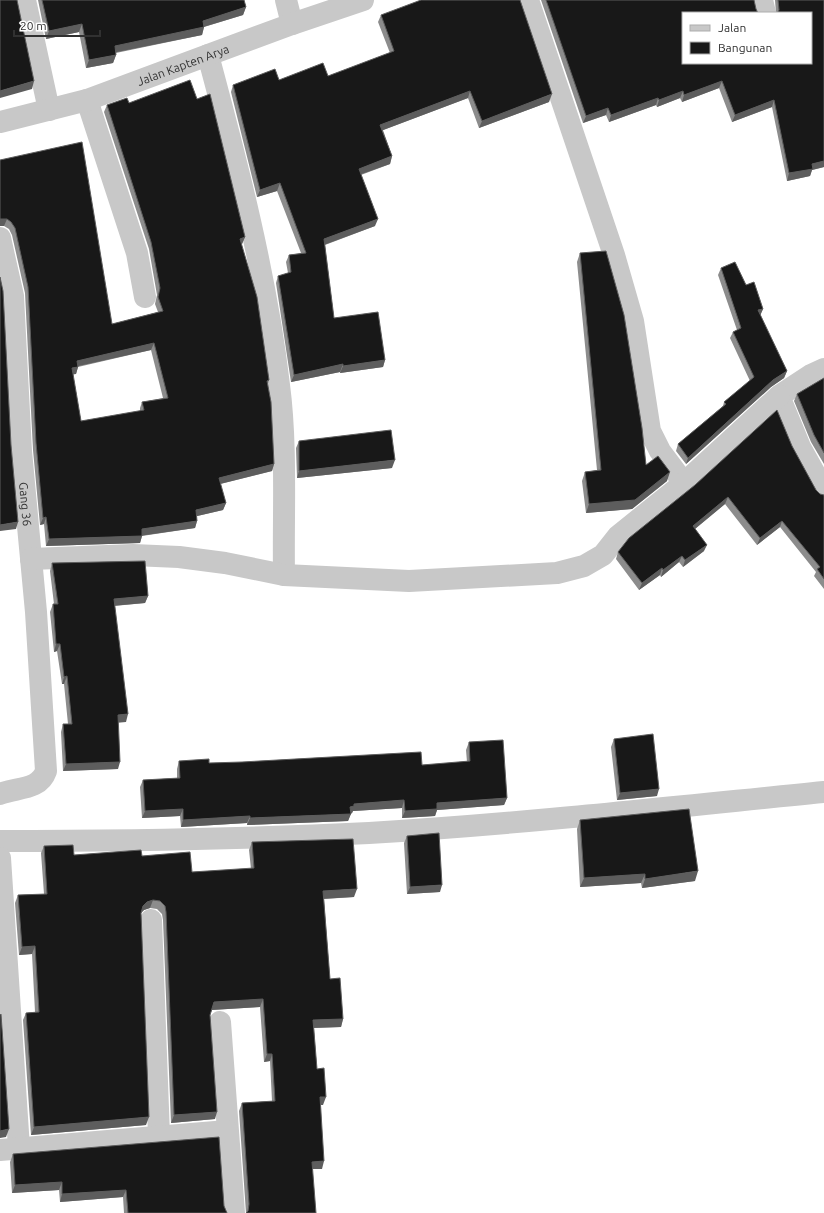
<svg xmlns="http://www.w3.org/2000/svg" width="824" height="1213" font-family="Ubuntu,sans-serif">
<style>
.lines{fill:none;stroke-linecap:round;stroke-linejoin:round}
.minor{stroke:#c8c8c8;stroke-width:22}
.wall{fill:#8c8c8c;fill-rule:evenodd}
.shaded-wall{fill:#5d5d5d}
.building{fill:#181818;stroke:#5d5d5d;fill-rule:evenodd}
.labels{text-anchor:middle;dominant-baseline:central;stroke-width:4;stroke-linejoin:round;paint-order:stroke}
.street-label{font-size:12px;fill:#313131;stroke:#fff}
</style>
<rect width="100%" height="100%" fill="#fff"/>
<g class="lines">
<g class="minor">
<path d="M 25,0 L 49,110"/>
<path d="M 286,0 L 292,24"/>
<path d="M 528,0 L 614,255 L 633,321 L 650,431 L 660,451 L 684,483"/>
<path d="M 762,0 L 765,13"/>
<path d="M 208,55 C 237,163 266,274 279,385 C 287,446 283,514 284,575"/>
<path d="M 87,100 L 137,253 L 145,297"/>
<path id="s1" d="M 0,122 L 87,100 L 292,24 L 363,0"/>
<path id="s2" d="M 0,238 L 13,296 L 21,451 L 36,612 L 46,771 C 39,791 16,787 0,794"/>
<path d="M 824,369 L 811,375 L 779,396 L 800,447 L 824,490"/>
<path d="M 31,559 L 133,555 L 179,557 L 225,563 L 284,575 L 409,581 L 557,573 L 584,566 L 603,555 L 618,536 L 684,483 L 779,396"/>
<path d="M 0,841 C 123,841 246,839 369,833 C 521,824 673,807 824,792"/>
<path d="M 0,858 L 19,1148"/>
<path d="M 151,920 L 159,1136"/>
<path d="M 220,1022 L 234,1213"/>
<path d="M 0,1150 L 227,1131"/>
</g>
</g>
<path class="wall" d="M 38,0 L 244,0 L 246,7 L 243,15 L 204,27 L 202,35 L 116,53 L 116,55 L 113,63 L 86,68 L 79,32 L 46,39 Z
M 541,0 L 754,0 L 683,63 L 811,13 L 776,13 L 775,0 L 824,0 L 824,167 L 812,170 L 810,176 L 787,181 L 772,107 L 732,122 L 719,88 L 682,102 L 680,98 L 657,107 L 656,105 L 609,122 L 606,115 L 583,123 Z
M 381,15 L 549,102 L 479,128 L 468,98 L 383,130 L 392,156 L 390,164 L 361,175 L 375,226 L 325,245 L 334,318 L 385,360 L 383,367 L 340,373 L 340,372 L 291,382 L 276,283 L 278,276 L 288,273 L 286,262 L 289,255 L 301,253 L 277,191 L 257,197 L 231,92 L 233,85 L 279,80 L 328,76 L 390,53 L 378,22 Z
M 129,103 L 245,237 L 242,244 L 241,244 L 269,380 L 268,384 L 274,464 L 272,471 L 220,484 L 226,503 L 223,510 L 197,516 L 197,521 L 195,528 L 142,536 L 140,543 L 46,546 L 44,524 L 40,525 L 33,450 L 25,293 L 12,235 L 9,229 L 4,226 L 0,226 L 0,160 L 112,324 L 158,312 L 155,304 L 157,295 L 149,249 L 104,112 L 107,105 ZM 151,350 L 163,398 L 142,402 L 140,408 L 140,411 L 81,421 L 73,374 L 76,374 L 78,367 Z
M 580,253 L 646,465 L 667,481 L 632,509 L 586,513 L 582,481 L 585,472 L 597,470 L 577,262 Z
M 721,268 L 746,285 L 763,309 L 760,315 L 787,371 L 784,378 L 771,387 L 686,464 L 676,451 L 678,444 L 723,406 L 724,402 L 750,381 L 730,338 L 733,332 L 737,330 L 718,275 Z
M 824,378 L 824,464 L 811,442 L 794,401 L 797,394 Z
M 299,441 L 392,468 L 297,478 L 296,448 Z
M 792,446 L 816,490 L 820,494 L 824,495 L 824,589 L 814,576 L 816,572 L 780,527 L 757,545 L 725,504 L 695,529 L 704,551 L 683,567 L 679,562 L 661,577 L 660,575 L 639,590 L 616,559 L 618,552 Z
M 52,563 L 148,596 L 145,603 L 114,606 L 126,722 L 118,722 L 118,769 L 63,771 L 61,732 L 63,724 L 68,724 L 64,684 L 62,684 L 57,651 L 54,652 L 50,612 L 53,604 L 54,604 L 50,571 Z
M 614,739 L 657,796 L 617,800 L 611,747 Z
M 469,742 L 507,798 L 504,805 L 437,810 L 435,816 L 402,818 L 402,808 L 353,811 L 352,813 L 351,813 L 348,821 L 247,825 L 247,823 L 181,827 L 180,816 L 142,818 L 140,787 L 143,780 L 177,778 L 177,769 L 179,761 L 209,763 L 422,765 L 467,762 L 466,750 Z
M 580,820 L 695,881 L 642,888 L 641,883 L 580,887 L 577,829 Z
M 407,836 L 440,892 L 407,894 L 404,843 Z
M 252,842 L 354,897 L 324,899 L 330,979 L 343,1019 L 341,1027 L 314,1028 L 317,1069 L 323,1105 L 321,1105 L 322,1169 L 313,1169 L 246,1213 L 239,1111 L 242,1103 L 272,1101 L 270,1061 L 264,1062 L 260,1007 L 212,1010 L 210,1015 L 215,1119 L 171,1123 L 163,920 L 162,914 L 157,909 L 150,908 L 144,910 L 141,913 L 146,1125 L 31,1135 L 23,1020 L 26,1013 L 35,1012 L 32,954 L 19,955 L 15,903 L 18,895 L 44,894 L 41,853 L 44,846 L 74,855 L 142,856 L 192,872 L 251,869 L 249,850 Z
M 13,1154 L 224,1206 L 227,1213 L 124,1213 L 123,1197 L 60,1202 L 59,1190 L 12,1193 L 10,1162 Z"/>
<path class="shaded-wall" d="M 246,7 L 243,15 L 200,28 L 204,27 L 202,35 L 112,53 L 115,46 L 203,21 Z
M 82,24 L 79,32 L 46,39 L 49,31 Z
M 116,55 L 113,63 L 86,68 L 89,60 Z
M 34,81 L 32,89 L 0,98 L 0,91 Z
M 722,81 L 719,88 L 682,102 L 684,95 Z
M 470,91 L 468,98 L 378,132 L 380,125 Z
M 683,91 L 680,98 L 657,107 L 659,100 Z
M 552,94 L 549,102 L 479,128 L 482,121 Z
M 658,98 L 656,105 L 609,122 L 611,115 Z
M 774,100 L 772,107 L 732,122 L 735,115 Z
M 608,108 L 606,115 L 583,123 L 586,116 Z
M 392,156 L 390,164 L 356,176 L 359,169 Z
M 824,161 L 824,167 L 812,170 L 810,176 L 787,181 L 789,173 L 812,164 Z
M 280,183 L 277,191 L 257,197 L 260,190 Z
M 0,219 L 7,219 L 4,226 L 0,226 Z
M 378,219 L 375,226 L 321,246 L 324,239 Z
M 245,237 L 242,244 L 237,246 L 240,239 Z
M 763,309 L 760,316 L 758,310 Z
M 154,343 L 151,350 L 74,367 L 77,361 Z
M 385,360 L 383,367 L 340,373 L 343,366 Z
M 343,364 L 340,372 L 291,382 L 294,375 Z
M 78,367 L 76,374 L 70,375 L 72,368 Z
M 787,371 L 784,378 L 771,387 L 686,464 L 688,458 L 773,380 Z
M 395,460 L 392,468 L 297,478 L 299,471 Z
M 274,464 L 272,471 L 216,485 L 219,478 Z
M 670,472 L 667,481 L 632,509 L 586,513 L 589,504 Z
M 728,497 L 725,504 L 690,533 L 693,526 Z
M 226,503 L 223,510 L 193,517 L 196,510 Z
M 46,517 L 44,524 L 40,525 L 43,518 Z
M 197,521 L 195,528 L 139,536 L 142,529 Z
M 782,521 L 780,527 L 757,545 L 760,538 Z
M 18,522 L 16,529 L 0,531 L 0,525 Z
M 142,536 L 140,543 L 46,546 L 49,539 Z
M 707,545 L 704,551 L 683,567 L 685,560 Z
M 682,556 L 679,562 L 661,577 L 663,570 Z
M 662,568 L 660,575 L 639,590 L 642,583 Z
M 148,596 L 145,603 L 111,606 L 114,599 Z
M 56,644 L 60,644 L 57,651 L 54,652 Z
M 67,676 L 64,684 L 62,684 L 64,677 Z
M 128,714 L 126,722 L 115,723 L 118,715 Z
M 120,762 L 118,769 L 63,771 L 66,764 Z
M 659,789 L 657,796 L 617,800 L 620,793 Z
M 507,798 L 504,805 L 437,810 L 435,816 L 402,818 L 405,811 L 437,803 Z
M 404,800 L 402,808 L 353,811 L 352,813 L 348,814 L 350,807 L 354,804 Z
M 183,809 L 180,816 L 142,818 L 145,811 Z
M 351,814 L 348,821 L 247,825 L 250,818 Z
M 250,816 L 247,823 L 181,827 L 183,820 Z
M 698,871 L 695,881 L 642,888 L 645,879 Z
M 645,874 L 641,883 L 580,887 L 584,878 Z
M 442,885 L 440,892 L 407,894 L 410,887 Z
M 357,889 L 354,897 L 320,899 L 323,891 Z
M 153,900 L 150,908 L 144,910 L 140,914 L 143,906 L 147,902 Z
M 35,946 L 32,954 L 19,955 L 22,947 Z
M 263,999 L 260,1007 L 211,1010 L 214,1002 Z
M 343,1019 L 341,1027 L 311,1028 L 313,1020 Z
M 267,1054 L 272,1054 L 270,1061 L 264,1062 Z
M 320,1097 L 326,1097 L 323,1105 L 318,1105 Z
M 217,1112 L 215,1119 L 171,1123 L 174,1115 Z
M 149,1117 L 146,1125 L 31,1135 L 34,1127 Z
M 9,1129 L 6,1137 L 0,1138 L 0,1131 Z
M 324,1161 L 322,1169 L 309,1169 L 312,1162 Z
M 62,1182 L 59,1190 L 12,1193 L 15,1185 Z
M 126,1190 L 123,1197 L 60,1202 L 62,1194 Z"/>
<path class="building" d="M 0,0 L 17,0 L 34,81 L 0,91 Z
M 42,0 L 244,0 L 246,7 L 203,21 L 204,27 L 115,46 L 116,55 L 89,60 L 82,24 L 49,31 Z
M 421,0 L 520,0 L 552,94 L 482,121 L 470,91 L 380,125 L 392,156 L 359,169 L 378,219 L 324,239 L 334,318 L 378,312 L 385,360 L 343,366 L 343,364 L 294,375 L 278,276 L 291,272 L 289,255 L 306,253 L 280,183 L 260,190 L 233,85 L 275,69 L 279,80 L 323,63 L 328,76 L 394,51 L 381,15 Z
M 546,0 L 754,0 L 756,9 L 758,13 L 683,13 L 683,63 L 811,63 L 811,13 L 777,13 L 779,10 L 778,0 L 824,0 L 824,161 L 812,164 L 813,169 L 789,173 L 774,100 L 735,115 L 722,81 L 684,95 L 683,91 L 659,100 L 658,98 L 611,115 L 608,108 L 586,116 Z
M 190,80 L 197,99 L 210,94 L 245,237 L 240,239 L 257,297 L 269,380 L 267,381 L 271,402 L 274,464 L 219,478 L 226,503 L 196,510 L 197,521 L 142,529 L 142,536 L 49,539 L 46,517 L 43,518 L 36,443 L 28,287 L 15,228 L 11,222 L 7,219 L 0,219 L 0,160 L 82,142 L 112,324 L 163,311 L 158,297 L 160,288 L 151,242 L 107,105 L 127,98 L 129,103 ZM 154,343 L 168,398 L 142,402 L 144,410 L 81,421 L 72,368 L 78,367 L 77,361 Z
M 606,251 L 624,315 L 642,428 L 646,465 L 658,456 L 670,472 L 635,500 L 589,504 L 585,472 L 601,470 L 580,253 Z
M 735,262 L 746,285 L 754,282 L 763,309 L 758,310 L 787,371 L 773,380 L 688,458 L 678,444 L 726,404 L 724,402 L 754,377 L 733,332 L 741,328 L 721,268 Z
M 0,277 L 3,291 L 11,445 L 18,522 L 0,525 Z
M 824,378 L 824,453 L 814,435 L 797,394 Z
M 777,410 L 792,446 L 816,490 L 820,494 L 824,495 L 824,579 L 817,569 L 820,567 L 782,521 L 760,538 L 728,497 L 693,526 L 707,545 L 685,560 L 682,556 L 663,570 L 662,568 L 642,583 L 618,552 L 629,538 L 695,485 Z
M 391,430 L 395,460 L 299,471 L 299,441 Z
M 145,561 L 148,596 L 114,599 L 128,714 L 118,715 L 120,762 L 66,764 L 63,724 L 72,724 L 67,676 L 64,677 L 60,644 L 56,644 L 53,604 L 58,604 L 52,563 Z
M 653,734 L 659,789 L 620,793 L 614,739 Z
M 503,740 L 507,798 L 437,803 L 437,809 L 405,811 L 404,800 L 354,804 L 354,806 L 350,807 L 351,814 L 250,818 L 250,816 L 183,820 L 183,809 L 145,811 L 143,780 L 180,778 L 179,761 L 209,759 L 209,763 L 242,762 L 421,752 L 422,765 L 470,761 L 469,742 Z
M 689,809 L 698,871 L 645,879 L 645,874 L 584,878 L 580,820 Z
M 439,833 L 442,885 L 410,887 L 407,836 Z
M 353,839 L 357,889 L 323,891 L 330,979 L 340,978 L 343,1019 L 313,1020 L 317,1069 L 324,1068 L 326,1097 L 320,1097 L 324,1161 L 312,1162 L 316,1213 L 246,1213 L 248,1211 L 249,1204 L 242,1103 L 275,1101 L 272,1054 L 267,1054 L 263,999 L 214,1002 L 210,1015 L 217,1112 L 174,1115 L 166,912 L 165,906 L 160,901 L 153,900 L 147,902 L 143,906 L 141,913 L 149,1117 L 34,1127 L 26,1013 L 39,1012 L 35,946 L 22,947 L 18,895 L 47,894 L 44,846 L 73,845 L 74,855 L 141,850 L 142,856 L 190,852 L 192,872 L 254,868 L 252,842 Z
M 1,1014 L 9,1129 L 0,1131 L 0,1015 Z
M 219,1137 L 224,1206 L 227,1213 L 128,1213 L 126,1190 L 62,1194 L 62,1182 L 15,1185 L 13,1154 Z"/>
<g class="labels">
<g class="street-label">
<text stroke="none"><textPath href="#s1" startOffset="192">Jalan Kapten Arya</textPath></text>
<text stroke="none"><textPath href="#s2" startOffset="268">Gang 36</textPath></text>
</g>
</g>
<rect x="682" y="12" width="130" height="52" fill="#ffffff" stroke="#adadad"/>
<rect x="690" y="25" width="20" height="6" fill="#c8c8c8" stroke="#adadad"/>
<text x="718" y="32" font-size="12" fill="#313131">Jalan</text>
<rect x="690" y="42" width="20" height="12" fill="#181818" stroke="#adadad"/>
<text x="718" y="52" font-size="12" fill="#313131">Bangunan</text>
<path d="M14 30v6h86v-6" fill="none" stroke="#313131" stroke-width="2"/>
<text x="20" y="30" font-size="12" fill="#313131" stroke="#ffffff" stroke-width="3" paint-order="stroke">20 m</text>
</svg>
